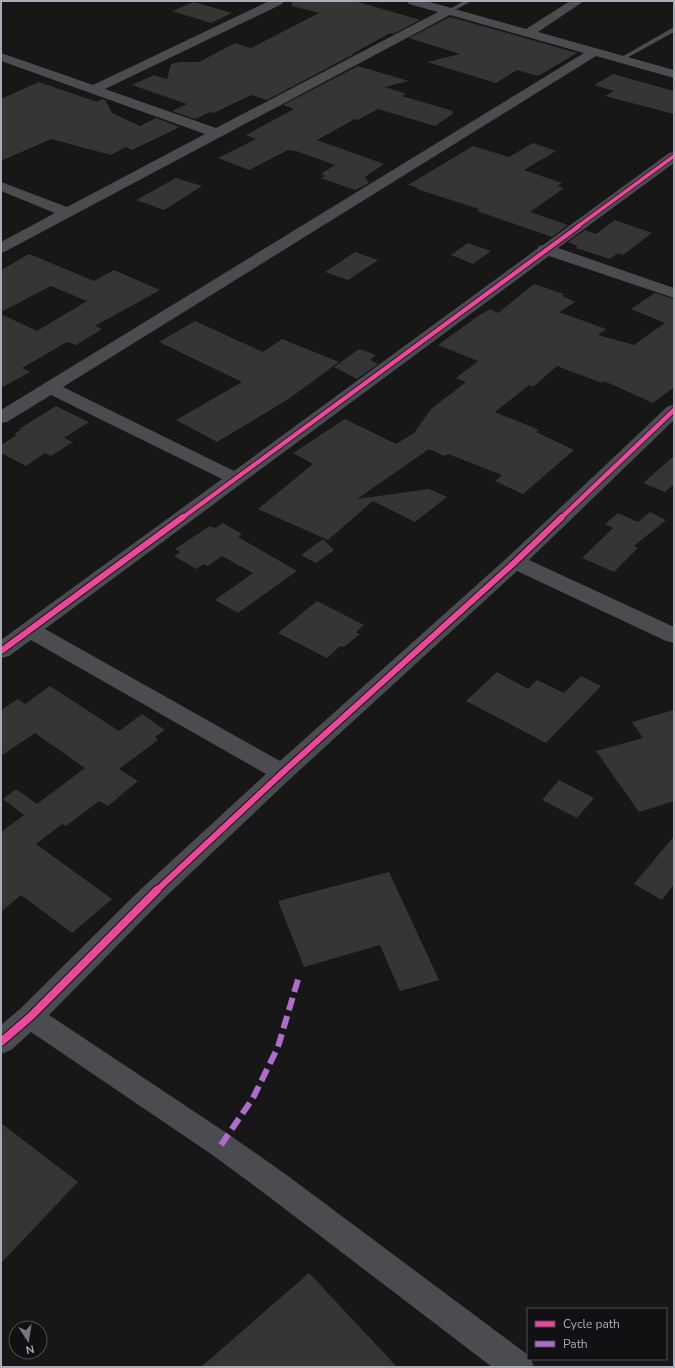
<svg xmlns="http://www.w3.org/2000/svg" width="675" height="1368" font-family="'Nunito Sans',sans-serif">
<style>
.building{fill:#353536}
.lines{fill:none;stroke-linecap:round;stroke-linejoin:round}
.service{fill:#4b4c50;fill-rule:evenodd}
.minor{fill:#4b4c50;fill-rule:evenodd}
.quiet{stroke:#b06ccc;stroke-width:6;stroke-dasharray:13 6;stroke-linecap:butt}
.cycleway-far3-casing{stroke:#111113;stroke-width:5}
.cycleway-far2-casing{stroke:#111113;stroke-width:6}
.cycleway-far1-casing{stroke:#111113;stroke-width:8}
.cycleway-casing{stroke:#111113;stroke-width:10}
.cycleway-far3{stroke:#ed469a;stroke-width:3.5}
.cycleway-far2{stroke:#ed469a;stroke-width:4.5}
.cycleway-far1{stroke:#ed469a;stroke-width:6}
.cycleway{stroke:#ed469a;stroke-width:8}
</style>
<rect width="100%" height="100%" fill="#171717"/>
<path class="building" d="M 292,1 L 355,1 L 420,20 L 393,34 L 390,33 L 352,54 L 354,54 L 350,56 L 267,100 L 251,95 L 214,113 L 210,112 L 195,119 L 172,111 L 187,104 L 132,85 L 154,75 L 167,79 L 171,64 L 180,62 L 199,62 L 235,43 L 251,48 L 319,13 L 292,6 Z
M 194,2 L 232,13 L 211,23 L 172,11 Z
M 450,17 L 493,29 L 577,53 L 538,76 L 517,70 L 496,83 L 427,62 L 460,54 L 409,38 Z
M 358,66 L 409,81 L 385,87 L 406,94 L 402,96 L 453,111 L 451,112 L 454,113 L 435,126 L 378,109 L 358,120 L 355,119 L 317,140 L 384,164 L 365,177 L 369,183 L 355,190 L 321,178 L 325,176 L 321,174 L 335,165 L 296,151 L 288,150 L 249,170 L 218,158 L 256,139 L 246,135 L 294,109 L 283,105 Z
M 613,74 L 674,91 L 674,114 L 605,96 L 614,91 L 594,85 Z
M 39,82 L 97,102 L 102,99 L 105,100 L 112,113 L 140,126 L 156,118 L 180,127 L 132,150 L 126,147 L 111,155 L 51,139 L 1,161 L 1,99 Z
M 533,143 L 556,151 L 524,170 L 562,183 L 557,186 L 564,188 L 530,212 L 568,225 L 552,237 L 477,211 L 479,209 L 417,189 L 418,188 L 408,185 L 473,146 L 509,157 Z
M 176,178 L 202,186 L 164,210 L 136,200 Z
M 615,220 L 652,233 L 623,255 L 618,253 L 610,259 L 576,248 L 578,246 L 568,242 L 585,230 L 596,234 Z
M 468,243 L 491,251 L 473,264 L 451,255 Z
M 355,252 L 378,260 L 348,280 L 325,272 Z
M 29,254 L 94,281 L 114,270 L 160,290 L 95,326 L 102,329 L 76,345 L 67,342 L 22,368 L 30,372 L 1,388 L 1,314 L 37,331 L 87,301 L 51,286 L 1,312 L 1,270 Z
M 534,284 L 564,294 L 562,296 L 575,302 L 559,312 L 606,329 L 598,335 L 634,345 L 665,323 L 631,309 L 655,293 L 674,299 L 674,387 L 653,403 L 604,381 L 602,383 L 557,366 L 533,387 L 529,385 L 495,412 L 539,430 L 536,432 L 574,450 L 523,494 L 495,481 L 502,475 L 448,454 L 444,456 L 429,449 L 357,499 L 429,489 L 447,497 L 415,522 L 373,501 L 328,540 L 258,509 L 313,464 L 293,453 L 345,419 L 396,444 L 414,433 L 431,409 L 466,382 L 456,378 L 478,361 L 438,345 L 478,316 L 490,309 L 498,313 Z
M 195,321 L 263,352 L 282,339 L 339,362 L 290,398 L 217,442 L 176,420 L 242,382 L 159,342 Z
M 359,349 L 376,355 L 370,360 L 378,364 L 357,379 L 334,367 Z
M 56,406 L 89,422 L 64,438 L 73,442 L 51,456 L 45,453 L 26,466 L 1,453 L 1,445 L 17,435 L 14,434 L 21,430 L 19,429 Z
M 674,456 L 674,484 L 665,492 L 643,483 Z
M 650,512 L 666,520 L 634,546 L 638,548 L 614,572 L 582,558 L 613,528 L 605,524 L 618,513 L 638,522 Z
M 223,523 L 242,534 L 238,537 L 297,571 L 238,613 L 215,600 L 253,573 L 222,556 L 208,566 L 204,564 L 196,569 L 174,556 L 180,552 L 175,549 L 210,526 L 215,528 Z
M 323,539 L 334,550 L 316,563 L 301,555 Z
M 317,601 L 364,625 L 356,632 L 360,634 L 344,647 L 340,646 L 327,658 L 278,633 Z
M 497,672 L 528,689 L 537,680 L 564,693 L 581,676 L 601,686 L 546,743 L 466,701 Z
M 50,686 L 119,731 L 142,714 L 165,730 L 155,737 L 158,740 L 119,769 L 138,781 L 108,806 L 99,801 L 66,826 L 62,824 L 36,844 L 112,899 L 72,933 L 21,895 L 1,912 L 1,832 L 24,815 L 3,799 L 16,789 L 37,804 L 85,768 L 35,733 L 1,756 L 1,710 L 18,699 L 25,704 Z
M 674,710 L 674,801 L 639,812 L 596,751 L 643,738 L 632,722 Z
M 559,780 L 594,798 L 577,818 L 542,800 Z
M 674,836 L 674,884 L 662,900 L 634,884 Z
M 389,872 L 439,980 L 400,991 L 380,945 L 304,967 L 278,901 Z
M 1,1123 L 78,1182 L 1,1263 Z
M 309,1273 L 397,1367 L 201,1367 Z"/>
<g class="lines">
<path class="service" d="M 464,1 L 472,1 L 451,12 L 446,11 Z
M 674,27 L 674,32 L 623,60 L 618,59 Z"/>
<path class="minor" d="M 269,1 L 284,1 L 282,4 L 105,89 L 216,128 L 438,12 L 409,4 L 407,1 L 426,1 L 526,29 L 570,1 L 584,1 L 538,32 L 674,70 L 674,78 L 596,56 L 63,387 L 234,471 L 537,249 L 539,246 L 543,245 L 669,153 L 674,152 L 674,163 L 558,248 L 674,288 L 674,298 L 549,256 L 45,629 L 280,761 L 508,557 L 668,406 L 674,405 L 674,420 L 529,560 L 674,627 L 674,643 L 666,641 L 517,571 L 290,779 L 159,903 L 49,1015 L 231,1136 L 284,1173 L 528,1355 L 528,1359 L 531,1359 L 534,1367 L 492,1367 L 264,1193 L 211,1154 L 31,1032 L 11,1050 L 1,1054 L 1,1025 L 20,1009 L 141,889 L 266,774 L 31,640 L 9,656 L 1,658 L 1,640 L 222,479 L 51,395 L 7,422 L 1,423 L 1,410 L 584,53 L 450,15 L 6,251 L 1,253 L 1,242 L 55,213 L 1,191 L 1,182 L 67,207 L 205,134 L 1,61 L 1,53 L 93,85 Z"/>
<path class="quiet" d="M 221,1145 L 253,1098 L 278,1047 L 299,976"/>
<g class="cycleway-far3-casing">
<path id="cycleway-far3" d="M 577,227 L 674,156"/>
</g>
<g class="cycleway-far2-casing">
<path id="cycleway-far2" d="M 182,518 L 579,226
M 561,518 L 674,410"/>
</g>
<g class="cycleway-far1-casing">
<path id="cycleway-far1" d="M 1,651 L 183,517
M 156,891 L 282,773 L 515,562 L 562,517"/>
</g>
<g class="cycleway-casing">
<path id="cycleway" d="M 1,1042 L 30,1017 L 157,890"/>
</g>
<use href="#cycleway-far3" class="cycleway-far3"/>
<use href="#cycleway-far2" class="cycleway-far2"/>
<use href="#cycleway-far1" class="cycleway-far1"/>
<use href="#cycleway" class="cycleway"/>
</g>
<rect width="675" height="1368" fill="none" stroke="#a8adb8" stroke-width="4"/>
<rect x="527" y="1308" width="140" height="52" fill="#111113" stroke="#4d4f55"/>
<rect x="535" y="1321" width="20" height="6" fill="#ed469a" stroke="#4d4f55"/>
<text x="563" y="1328" font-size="12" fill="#a8adb8">Cycle path</text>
<rect x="535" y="1341" width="20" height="6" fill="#b06ccc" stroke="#4d4f55"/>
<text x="563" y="1348" font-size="12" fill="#a8adb8">Path</text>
<g transform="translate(28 1340) rotate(168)"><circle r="19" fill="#111113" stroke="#4d4f55"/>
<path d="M0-3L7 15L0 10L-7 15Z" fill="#757880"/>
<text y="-6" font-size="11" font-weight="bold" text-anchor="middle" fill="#a8adb8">N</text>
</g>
</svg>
